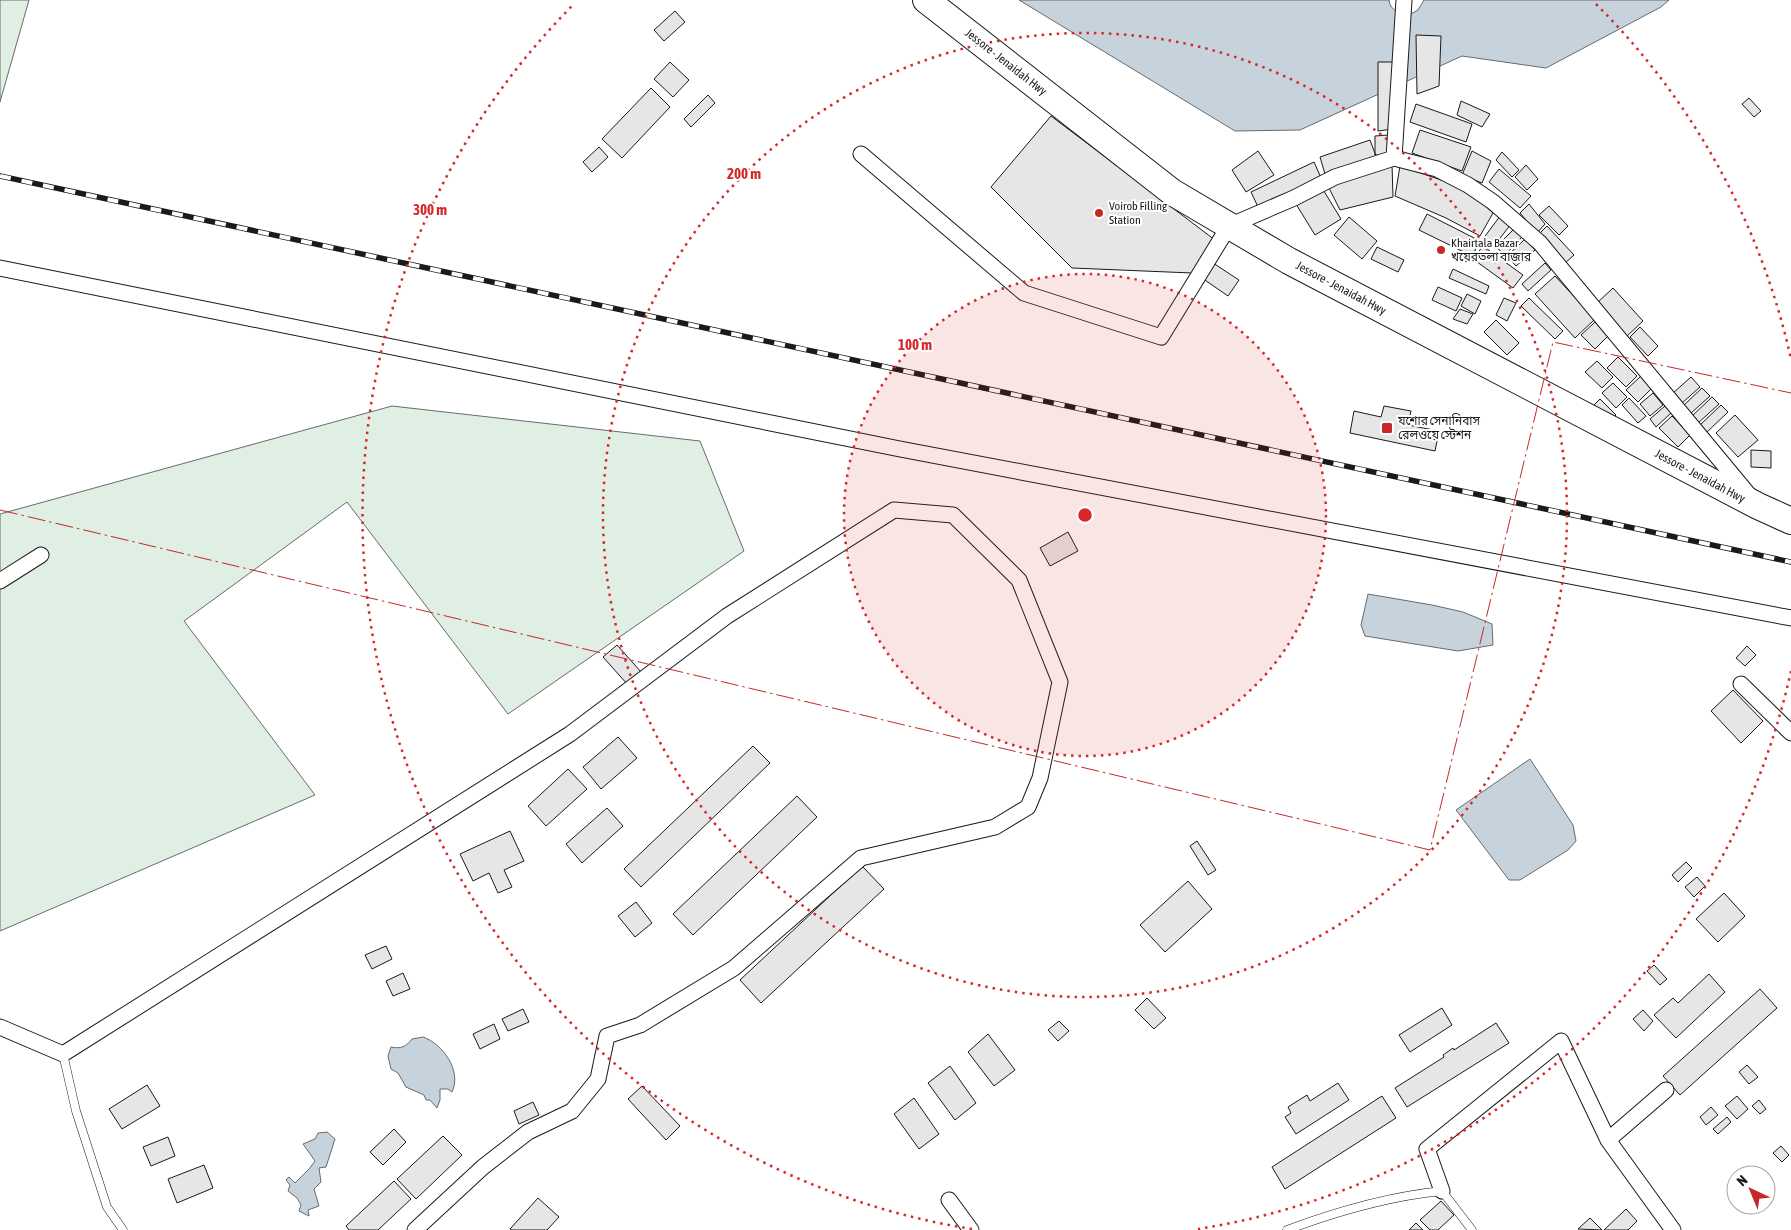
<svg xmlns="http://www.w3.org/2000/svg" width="1791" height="1230" font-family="'Asap Condensed','Noto Sans Bengali',sans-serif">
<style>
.green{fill:#e0efe3;stroke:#6a6a6a}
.water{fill:#c6d2dc;stroke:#6a6a6a}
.building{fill:#e6e6e6;stroke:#1a1a1a}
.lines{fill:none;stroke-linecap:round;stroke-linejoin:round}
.lane-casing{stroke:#1a1a1a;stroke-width:9}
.street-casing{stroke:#1a1a1a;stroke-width:17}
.highway-casing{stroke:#1a1a1a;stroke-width:28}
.lane{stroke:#fff;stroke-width:8}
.street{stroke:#fff;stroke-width:15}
.highway{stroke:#fff;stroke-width:26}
.rail-casing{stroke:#1a1a1a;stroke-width:5.5}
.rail{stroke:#fff;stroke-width:4;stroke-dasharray:11;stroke-linecap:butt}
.power{stroke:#c62828;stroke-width:1;stroke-dasharray:18 4 2.5 4;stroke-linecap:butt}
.ring{fill:none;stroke:#d62828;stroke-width:2.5;stroke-dasharray:2.5 5}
.poi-dot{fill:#c62828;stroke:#fff;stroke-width:2}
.labels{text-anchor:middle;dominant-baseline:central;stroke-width:4;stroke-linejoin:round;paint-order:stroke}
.street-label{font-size:12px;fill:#1a1a1a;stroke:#fff}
.poi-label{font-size:12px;fill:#1a1a1a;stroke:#fff;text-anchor:start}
.centre{fill:#d62828;stroke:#fff;stroke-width:2.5}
.ring-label{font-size:15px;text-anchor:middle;font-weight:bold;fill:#d62828;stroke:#fff;stroke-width:4;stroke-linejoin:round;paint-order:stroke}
</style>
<rect width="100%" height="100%" fill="#fff"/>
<path class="green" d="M 0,0 L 29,0 L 0,102 Z
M 392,406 L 700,441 L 744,551 L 508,714 L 347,502 L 184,621 L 315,795 L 0,931 L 0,514 Z"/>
<path class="water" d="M 1019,0 L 1389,0 C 1390,11 1400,13 1409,15 L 1418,10 L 1424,0 L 1669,0 L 1661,7 L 1546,68 L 1462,56 L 1300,130 L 1235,131 Z
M 1368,594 L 1432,605 L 1463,612 L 1492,624 L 1493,645 L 1458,651 L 1365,636 L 1361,625 Z
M 1530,759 L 1573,825 L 1576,841 L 1568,850 L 1520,880 L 1509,880 L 1456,810 Z
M 423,1037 C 443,1044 462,1071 452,1092 L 448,1089 L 440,1089 L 440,1100 L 437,1108 L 430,1100 L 426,1100 L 424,1095 L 406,1087 L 398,1073 L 391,1069 L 388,1056 L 391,1047 C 401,1049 406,1047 412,1039 Z
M 327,1132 L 335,1139 L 326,1167 L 319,1168 L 321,1182 L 314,1189 L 319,1206 L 308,1210 L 309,1216 L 299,1211 L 301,1205 L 297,1198 L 288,1191 L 290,1185 L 286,1180 L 289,1177 L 295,1183 L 309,1169 L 315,1161 L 303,1144 L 315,1139 L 318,1133 Z"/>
<path class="building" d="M 675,11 L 685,22 L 664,41 L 654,30 Z
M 1416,35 L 1441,36 L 1439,86 L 1417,94 Z
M 670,62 L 689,80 L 673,97 L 654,79 Z
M 1378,62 L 1398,62 L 1393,129 L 1378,131 Z
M 651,88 L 670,107 L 622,158 L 602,139 Z
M 708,95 L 715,103 L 691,127 L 684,119 Z
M 1749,98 L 1761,111 L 1754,117 L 1742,104 Z
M 1461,101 L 1490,114 L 1482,127 L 1457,115 Z
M 1416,104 L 1472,124 L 1466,142 L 1410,122 Z
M 1051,116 L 1215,240 L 1192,273 L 1072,268 L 991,187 Z
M 1420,130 L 1471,147 L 1462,171 L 1412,153 Z
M 1388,135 L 1388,155 L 1375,155 L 1375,136 Z
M 1370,140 L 1376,156 L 1325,174 L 1320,157 Z
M 599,147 L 608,157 L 592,172 L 583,162 Z
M 1258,151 L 1274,175 L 1246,192 L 1232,170 Z
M 1472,151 L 1491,161 L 1482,183 L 1462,175 Z
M 1502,152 L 1519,170 L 1512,177 L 1496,160 Z
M 1314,162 L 1322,180 L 1259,209 L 1251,192 Z
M 1392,164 L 1393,197 L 1340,210 L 1328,186 Z
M 1526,165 L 1538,179 L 1527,190 L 1515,177 Z
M 1400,166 L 1447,182 L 1471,193 L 1493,213 L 1480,236 L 1446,218 L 1395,196 Z
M 1499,169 L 1531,196 L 1520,208 L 1489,182 Z
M 1322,188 L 1341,219 L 1315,235 L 1296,204 Z
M 1529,204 L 1545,224 L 1537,233 L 1520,213 Z
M 1549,206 L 1568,226 L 1559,235 L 1539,215 Z
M 1427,214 L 1480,241 L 1472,256 L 1419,230 Z
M 1500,216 L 1511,224 L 1494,246 L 1483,239 Z
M 1349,217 L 1377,241 L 1362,259 L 1334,235 Z
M 1547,226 L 1574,255 L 1564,264 L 1537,236 Z
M 1514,229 L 1522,237 L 1505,255 L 1496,247 Z
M 1525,239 L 1535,250 L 1516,266 L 1507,256 Z
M 1483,246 L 1523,275 L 1513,288 L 1473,259 Z
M 1377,247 L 1404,260 L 1398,272 L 1371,259 Z
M 1210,261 L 1239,280 L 1228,296 L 1199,276 Z
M 1545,263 L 1551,270 L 1528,291 L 1522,284 Z
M 1453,269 L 1489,286 L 1486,294 L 1449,278 Z
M 1555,276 L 1595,319 L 1575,338 L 1535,294 Z
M 1438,287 L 1462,298 L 1456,311 L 1432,300 Z
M 1613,288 L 1643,321 L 1627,336 L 1597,303 Z
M 1467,294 L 1481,301 L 1475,314 L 1461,306 Z
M 1504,298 L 1516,303 L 1507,321 L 1496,315 Z
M 1529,298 L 1563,331 L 1555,339 L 1521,306 Z
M 1460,309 L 1473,314 L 1467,324 L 1453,319 Z
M 1496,320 L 1519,343 L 1507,355 L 1484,332 Z
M 1595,322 L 1608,336 L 1595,349 L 1581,335 Z
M 1640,327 L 1658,346 L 1648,356 L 1630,337 Z
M 1618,357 L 1637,376 L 1626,387 L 1607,368 Z
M 1597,361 L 1613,377 L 1602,388 L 1585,372 Z
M 1641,376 L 1652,388 L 1638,402 L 1626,390 Z
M 1691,377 L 1700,387 L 1681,404 L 1672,394 Z
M 1613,383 L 1627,397 L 1616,408 L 1602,393 Z
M 1702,388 L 1710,396 L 1690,414 L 1683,406 Z
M 1653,393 L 1663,405 L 1650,416 L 1640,404 Z
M 1712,397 L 1719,404 L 1697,424 L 1691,417 Z
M 1629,398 L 1646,416 L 1638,423 L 1622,405 Z
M 1600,399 L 1616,415 L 1608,422 L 1593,406 Z
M 1721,405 L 1728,412 L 1706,433 L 1699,426 Z
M 1384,406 L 1411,411 L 1408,425 L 1439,431 L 1435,451 L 1350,433 L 1354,411 L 1381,417 Z
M 1665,406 L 1671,413 L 1656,427 L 1650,419 Z
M 1735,415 L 1758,440 L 1738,457 L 1716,433 Z
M 1672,416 L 1690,435 L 1678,447 L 1659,428 Z
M 1751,450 L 1771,451 L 1771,468 L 1751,467 Z
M 1068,532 L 1078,551 L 1050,566 L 1040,548 Z
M 617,645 L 642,673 L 628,685 L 603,657 Z
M 1747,646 L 1756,655 L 1745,666 L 1736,658 Z
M 1733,690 L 1763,721 L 1741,743 L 1711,711 Z
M 618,737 L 637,758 L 601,789 L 583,767 Z
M 753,746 L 770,763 L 641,887 L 624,869 Z
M 568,769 L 587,789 L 546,826 L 528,806 Z
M 797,796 L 817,817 L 693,935 L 673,914 Z
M 607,808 L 623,826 L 582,863 L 566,844 Z
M 510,831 L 524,861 L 504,870 L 512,887 L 498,893 L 489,873 L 473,881 L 460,854 Z
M 1197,841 L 1216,870 L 1208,875 L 1190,846 Z
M 1686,862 L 1692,868 L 1678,882 L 1672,875 Z
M 862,866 L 884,889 L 761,1003 L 740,980 Z
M 1697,877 L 1705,886 L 1694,897 L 1685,887 Z
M 1188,881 L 1212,909 L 1165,952 L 1140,925 Z
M 1724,893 L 1745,916 L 1718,942 L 1696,919 Z
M 636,902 L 652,923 L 635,937 L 618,916 Z
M 386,946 L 392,959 L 372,969 L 365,955 Z
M 1654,965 L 1667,979 L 1660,985 L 1647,971 Z
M 403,973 L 410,989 L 393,996 L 386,981 Z
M 1709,974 L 1725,992 L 1676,1038 L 1654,1015 L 1673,998 L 1678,1003 Z
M 1760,989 L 1777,1008 L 1680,1095 L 1663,1076 Z
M 1147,998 L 1166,1018 L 1154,1029 L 1135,1010 Z
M 1442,1008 L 1452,1025 L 1410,1052 L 1399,1035 Z
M 523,1009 L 529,1022 L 508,1031 L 502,1019 Z
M 1643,1010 L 1653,1021 L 1644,1031 L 1633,1019 Z
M 1059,1021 L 1069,1031 L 1058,1041 L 1048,1030 Z
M 1496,1023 L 1509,1043 L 1407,1107 L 1395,1088 L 1444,1057 L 1443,1055 L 1453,1048 L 1454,1050 Z
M 494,1024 L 500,1039 L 480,1049 L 473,1034 Z
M 988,1034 L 1015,1070 L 994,1086 L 968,1052 Z
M 1747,1065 L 1758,1077 L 1749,1084 L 1739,1072 Z
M 950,1066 L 976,1103 L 955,1120 L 928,1083 Z
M 1338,1083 L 1349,1100 L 1296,1134 L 1285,1117 L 1291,1113 L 1288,1107 L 1307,1095 L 1310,1101 Z
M 147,1085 L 160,1106 L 122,1129 L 109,1109 Z
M 642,1086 L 680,1126 L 666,1140 L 628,1099 Z
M 1382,1096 L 1396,1118 L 1285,1189 L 1272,1167 Z
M 1737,1096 L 1748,1109 L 1737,1119 L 1725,1106 Z
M 914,1098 L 939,1134 L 919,1149 L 894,1114 Z
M 1759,1100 L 1766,1109 L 1760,1114 L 1752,1106 Z
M 533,1102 L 539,1115 L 519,1124 L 514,1111 Z
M 1711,1107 L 1718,1115 L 1706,1125 L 1700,1117 Z
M 1727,1117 L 1731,1122 L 1718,1134 L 1713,1129 Z
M 394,1129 L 406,1142 L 383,1165 L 370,1152 Z
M 443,1136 L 462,1155 L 416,1199 L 397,1179 Z
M 168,1137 L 175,1156 L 151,1166 L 143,1147 Z
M 1781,1146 L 1789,1155 L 1782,1162 L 1773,1153 Z
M 204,1165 L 213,1188 L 177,1203 L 168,1179 Z
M 394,1181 L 411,1199 L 378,1230 L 349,1230 L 346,1226 Z
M 538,1198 L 559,1217 L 547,1230 L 512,1230 L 510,1229 Z
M 1441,1201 L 1454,1215 L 1438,1230 L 1430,1230 L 1420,1220 Z
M 1626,1209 L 1637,1221 L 1628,1230 L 1604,1230 Z
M 1590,1218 L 1602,1230 L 1578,1229 Z
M 1416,1223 L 1423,1230 L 1409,1230 Z"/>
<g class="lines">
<g class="lane-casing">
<path id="lane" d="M 63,1054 L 76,1111 L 107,1207 L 123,1230
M 1287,1230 C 1335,1212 1392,1196 1442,1191 L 1472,1230"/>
</g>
<g class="street-casing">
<path id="street" d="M 861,154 L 1024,293 L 1161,337 L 1229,226 L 1294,198 L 1335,177 L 1394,158 L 1437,169 L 1468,185 L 1493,202 L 1540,243 L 1749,495
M 1394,158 L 1404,0
M 0,268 L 900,449 L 1791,618
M 0,581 L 41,555
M 1741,684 L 1791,733
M 0,1027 L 63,1054 L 570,734 L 727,616 L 894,510 L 953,515 L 1019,580 L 1060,682 L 1040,778 L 1028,807 L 995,827 L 861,858 L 734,968 L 640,1025 L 607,1036 L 598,1079 L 572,1111 L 528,1132 L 483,1167 L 415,1230
M 1608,1140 L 1666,1090
M 1442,1191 L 1427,1149 L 1561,1041 L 1608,1140 L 1673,1230
M 949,1200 L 971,1230"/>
</g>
<g class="highway-casing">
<path id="highway" d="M 926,0 L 1172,192 L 1289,261 L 1758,506 L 1791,521"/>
</g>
<use href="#lane" class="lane"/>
<use href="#street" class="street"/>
<use href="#highway" class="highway"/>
<g class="rail-casing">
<path id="rail" d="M 0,176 L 1791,562"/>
</g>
<use href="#rail" class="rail"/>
<path class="power" d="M 0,510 L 1430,850 L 1553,342 L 1791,393"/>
</g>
<circle cx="1085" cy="515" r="241" fill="#d62828" fill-opacity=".12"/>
<g class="ring">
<circle cx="1085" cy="515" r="241"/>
<circle cx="1085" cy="515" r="482"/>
<path d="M1791 671A723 723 0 0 1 1198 1229M972 1229A723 723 0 0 1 574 4M1596 4A723 723 0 0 1 1791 359"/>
</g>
<g class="poi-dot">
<circle cx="1099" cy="213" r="5"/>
<circle cx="1441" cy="250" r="5"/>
<rect x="1381" y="422" width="12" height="12" rx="2.5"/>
</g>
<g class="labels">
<g class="street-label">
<text transform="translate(1006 62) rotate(38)">Jessore - Jenaidah Hwy</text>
<text transform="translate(1341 288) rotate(28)">Jessore - Jenaidah Hwy</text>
<text transform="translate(1700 476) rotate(28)">Jessore - Jenaidah Hwy</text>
</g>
<g class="poi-label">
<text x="1109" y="206">Voirob Filling<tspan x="1109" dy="14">Station</tspan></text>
<text x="1451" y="243">Khairtala Bazar<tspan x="1451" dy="14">খয়েরতলা বাজার</tspan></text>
<text x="1398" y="421">যশোর সেনানিবাস<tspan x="1398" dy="14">রেলওয়ে স্টেশন</tspan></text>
</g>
</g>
<circle cx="1085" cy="515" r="8" class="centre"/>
<g class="ring-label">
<text x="744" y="179">200 m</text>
<text x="430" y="215">300 m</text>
<text x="915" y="350">100 m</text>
</g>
<g transform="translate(1751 1190) rotate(316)"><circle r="24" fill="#ffffff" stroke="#a3a3a3"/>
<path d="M0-4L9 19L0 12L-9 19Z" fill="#c62828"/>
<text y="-8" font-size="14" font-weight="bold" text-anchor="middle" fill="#1a1a1a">N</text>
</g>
</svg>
